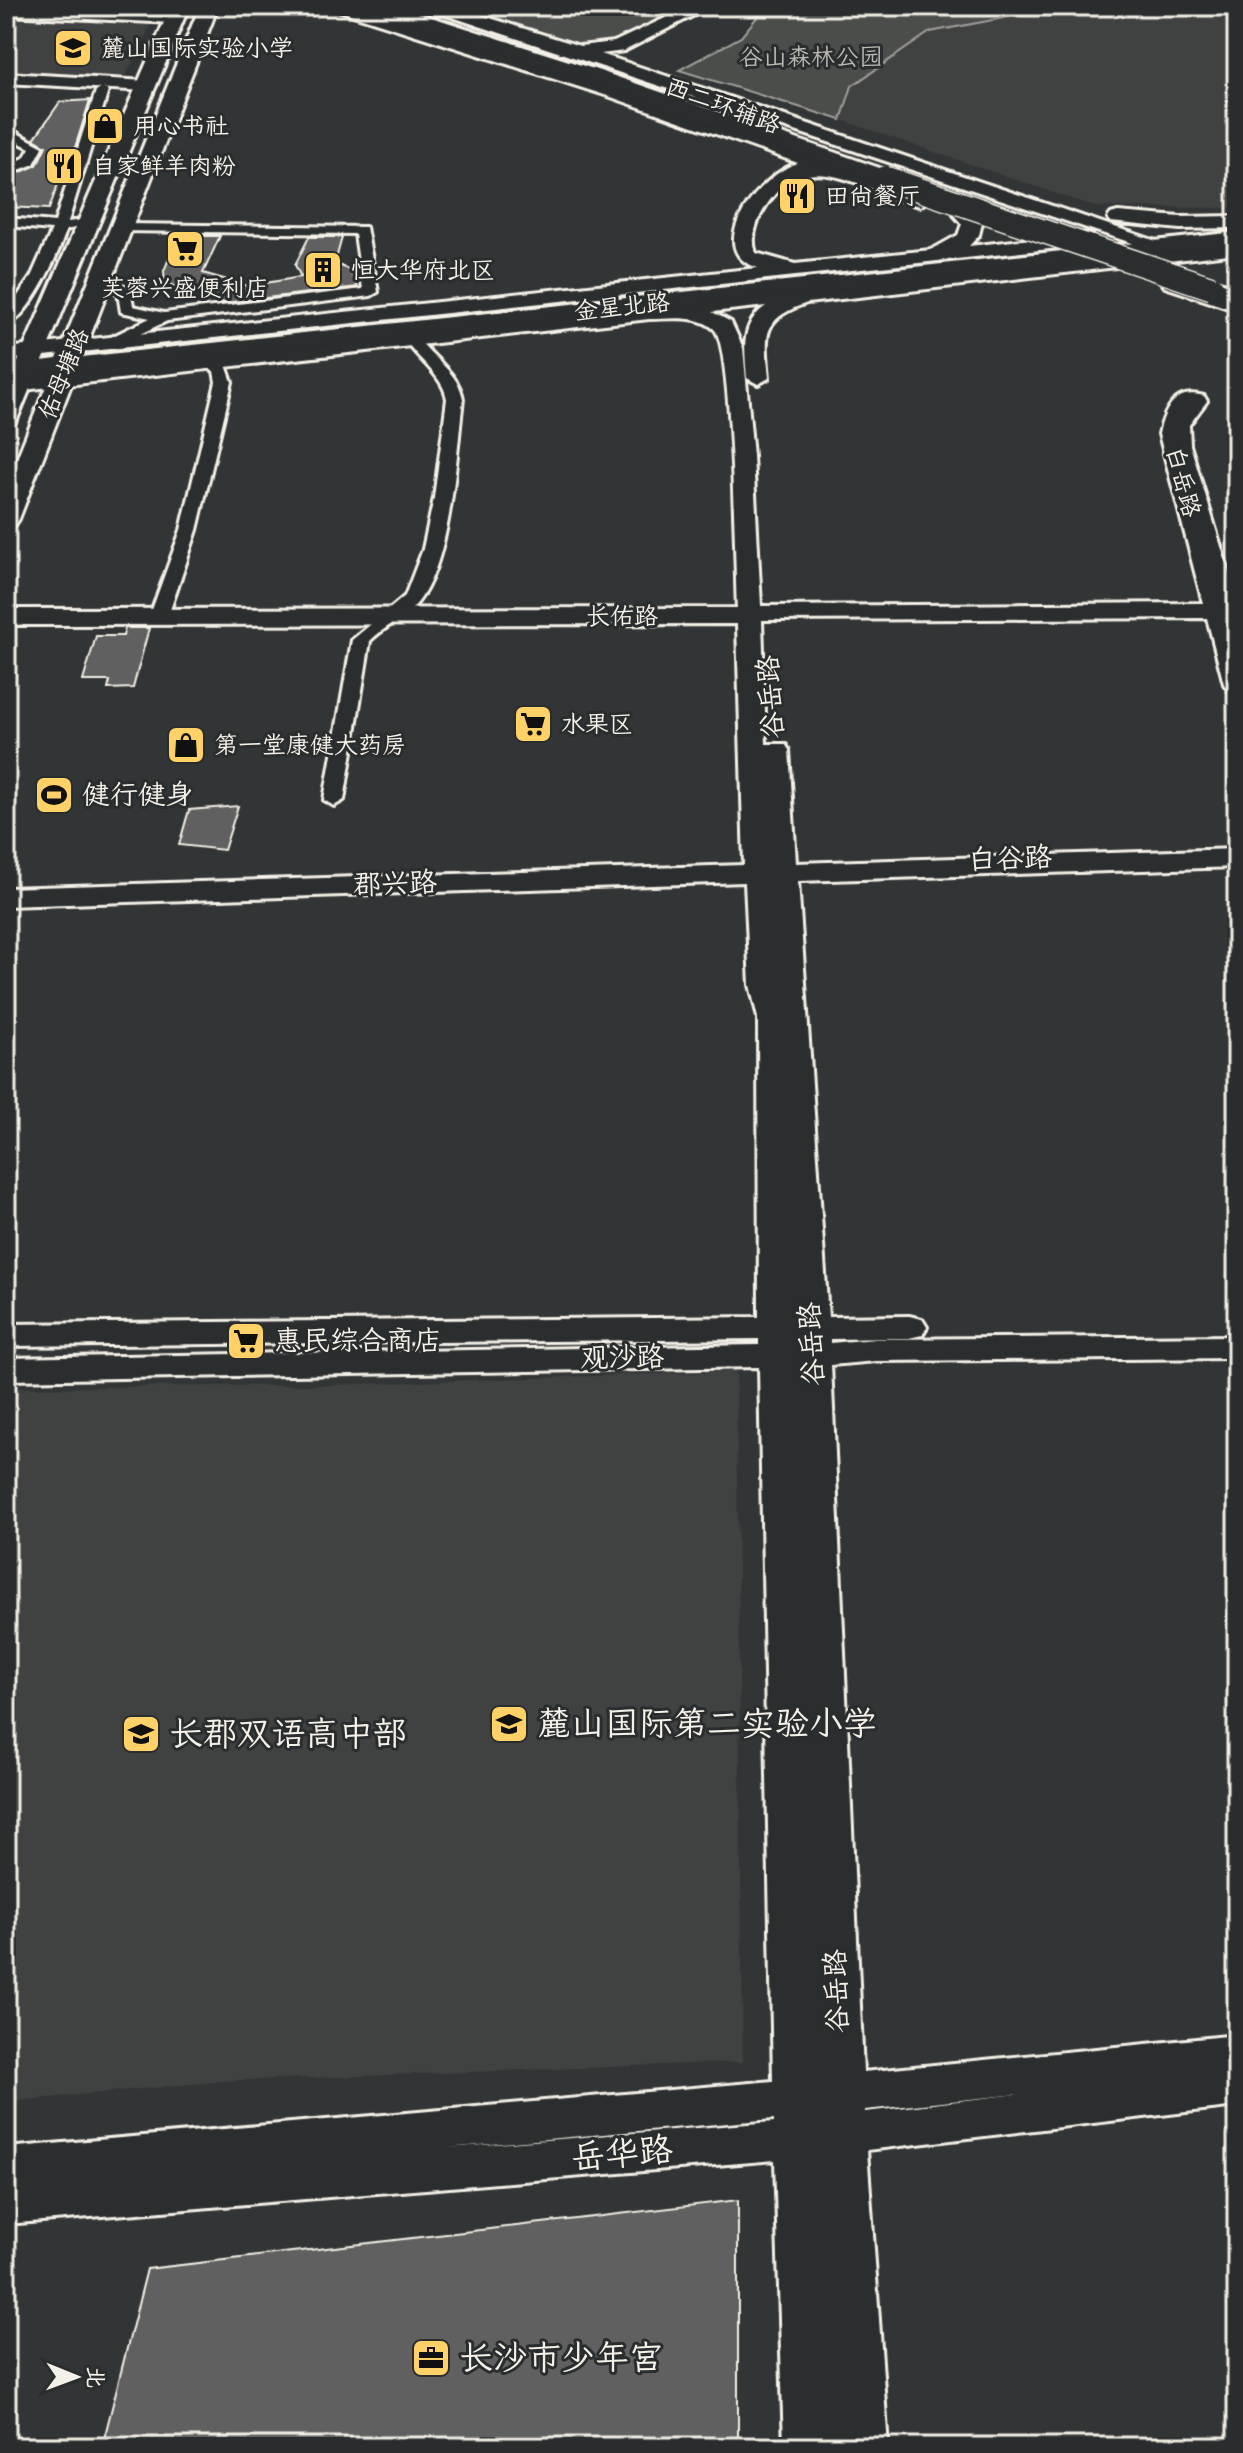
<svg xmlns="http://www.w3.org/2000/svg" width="1243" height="2453" font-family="Pangolin,'LXGW WenKai TC',sans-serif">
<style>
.built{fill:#404242}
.green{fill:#4b4d4c;stroke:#a09f9a;stroke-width:2}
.building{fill:#5f605f;stroke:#f4f1e8;stroke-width:2}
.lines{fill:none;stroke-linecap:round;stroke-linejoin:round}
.street-casing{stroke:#f4f1e8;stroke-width:6}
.secondary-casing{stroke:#f4f1e8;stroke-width:6}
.primary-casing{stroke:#f4f1e8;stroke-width:6}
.highway-casing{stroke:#f4f1e8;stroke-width:6}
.street{fill:#2a2d2e;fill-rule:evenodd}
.secondary{fill:#2a2d2e;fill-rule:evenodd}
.primary{fill:#2a2d2e;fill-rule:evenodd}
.highway{fill:#2a2d2e;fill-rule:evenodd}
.highway-bridge-casing{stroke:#f4f1e8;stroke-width:26;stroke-linecap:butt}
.highway-bridge{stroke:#2a2d2e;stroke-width:23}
.labels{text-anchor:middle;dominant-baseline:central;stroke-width:6;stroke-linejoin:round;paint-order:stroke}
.far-poi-label{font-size:24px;fill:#f4f1e8;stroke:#2a2d2e;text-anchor:start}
.far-park-label{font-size:24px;fill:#b9b8b1;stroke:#2a2d2e}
.far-street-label{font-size:24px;fill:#f4f1e8;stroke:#2a2d2e}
.street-label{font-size:28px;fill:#f4f1e8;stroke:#2a2d2e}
.poi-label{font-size:28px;fill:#f4f1e8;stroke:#2a2d2e;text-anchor:start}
.near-poi-label{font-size:34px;fill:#f4f1e8;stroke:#2a2d2e;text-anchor:start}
.near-street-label{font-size:34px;fill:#f4f1e8;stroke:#2a2d2e}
</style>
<rect width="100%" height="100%" fill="#323535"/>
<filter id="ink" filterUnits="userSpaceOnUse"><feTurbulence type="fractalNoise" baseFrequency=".0125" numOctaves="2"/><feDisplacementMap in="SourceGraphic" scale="16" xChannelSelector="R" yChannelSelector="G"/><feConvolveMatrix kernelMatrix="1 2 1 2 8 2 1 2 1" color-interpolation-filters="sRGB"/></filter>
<g filter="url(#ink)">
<path class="built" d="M 1025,6 L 1237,6 L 1237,202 L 1229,208 L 1095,207 L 841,120 L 852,86 L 930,32 L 1042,10 Z
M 6,15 L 152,22 L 126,75 L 102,79 L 6,74 Z
M 736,1371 L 743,2062 L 223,2081 L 6,2102 L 6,1388 L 331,1385 Z"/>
<path class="green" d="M 453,6 L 576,6 L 625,16 L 669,18 L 611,43 L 577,44 Z
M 766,6 L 1021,6 L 1045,10 L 930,32 L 852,86 L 841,120 L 679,70 L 741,37 Z"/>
<path class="building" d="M 90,100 L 67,173 L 62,173 L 49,209 L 6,207 L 6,190 L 12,176 L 37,165 L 46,146 L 34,139 L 60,102 Z
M 178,236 L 220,236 L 203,273 L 248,286 L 301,277 L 295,265 L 309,237 L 342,237 L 335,263 L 349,270 L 358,287 L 224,303 L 165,283 L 164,271 Z
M 125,628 L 149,628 L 133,688 L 108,689 L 110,681 L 83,681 L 96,636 L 123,636 Z
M 238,806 L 224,850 L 179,845 L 189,810 Z
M 738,2200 L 738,2447 L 102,2447 L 147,2269 Z"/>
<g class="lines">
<g class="street-casing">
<path id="street" d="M 6,9 L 174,17 L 180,20 L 174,23 L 6,15 Z
M 102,87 L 108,91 L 68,222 L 89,219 L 96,223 L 66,230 C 59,254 29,318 6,326 L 6,313 L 31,277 L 52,230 L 6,226 L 6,218 L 55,222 L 96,91 Z
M 6,127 L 43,147 L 34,164 L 6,175 L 6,166 L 24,158 L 30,148 L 6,136 Z
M 123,224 L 366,227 L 378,292 L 371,296 L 167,321 L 111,348 L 101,348 L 101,342 L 150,318 L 121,312 L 118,293 L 93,285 L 100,281 L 130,287 L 133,306 L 164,313 L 363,289 L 355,234 L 118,231 L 116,228 Z
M 412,336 L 417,337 C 432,358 459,373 463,399 C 456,455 452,558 418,602 C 405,619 384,626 370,641 L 344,800 L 334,806 L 324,800 L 352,640 L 405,596 L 423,549 L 434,498 L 447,399 C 444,377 418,359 405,340 Z
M 209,359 L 226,365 L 232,382 L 197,530 L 170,610 L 161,615 L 152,610 L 181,530 L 216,382 L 214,371 L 201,364 Z"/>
</g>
<g class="secondary-casing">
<path id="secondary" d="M 332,6 L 357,6 L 623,89 L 927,196 L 930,200 L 920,206 C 864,192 807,142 766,206 C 757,220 750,237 756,253 L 795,264 L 931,250 L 958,235 L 962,224 L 954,215 L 964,209 L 971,211 L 982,223 L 979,235 L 969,246 L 1087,233 L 1097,239 L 1087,245 L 6,360 L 6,348 L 758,268 C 699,250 763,172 798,163 L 611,97 L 334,9 Z
M 426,6 L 451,6 L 580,46 L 614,42 L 691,6 L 712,6 L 624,51 L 601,54 L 1177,248 L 1237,241 L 1237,253 L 807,303 C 761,319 765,334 769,378 L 758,384 L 747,378 C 745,350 740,324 766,306 L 712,312 L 731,322 L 743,348 L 753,456 L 761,606 L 1203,603 L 1159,434 C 1165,408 1175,388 1204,396 L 1207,401 L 1189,425 L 1190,445 L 1237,599 L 1237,692 L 1228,690 L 1224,684 L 1207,618 L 762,620 L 766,744 L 785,744 L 789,750 L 796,863 L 1237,849 L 1237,867 L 798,881 L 828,1317 L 909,1316 L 922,1319 L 927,1327 L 922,1335 L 909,1338 L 830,1339 L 830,1343 L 876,1339 L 1237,1336 L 1237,1358 L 876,1361 L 831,1365 L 863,2072 L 1237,2035 L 1237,2106 L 867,2150 L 888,2447 L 836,2447 L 835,2425 L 836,2447 L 784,2447 L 775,2160 L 6,2224 L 6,2148 L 773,2081 L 759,1367 L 6,1380 L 6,1358 L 759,1345 L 759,1339 L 6,1346 L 6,1324 L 759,1317 L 758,1018 L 750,985 L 745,882 L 6,906 L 6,888 L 744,865 L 737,624 L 6,625 L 6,609 L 737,608 C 735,570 733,345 714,329 C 698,314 669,319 649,319 L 6,392 L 6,378 L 1153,250 L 428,9 ZM 1018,2094 L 865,2112 L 865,2110 ZM 774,2119 L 774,2122 L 446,2148 Z
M 6,73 L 147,81 L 156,86 L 147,91 L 6,83 Z
M 1118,212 L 1180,217 L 1237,216 L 1237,228 L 1180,229 L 1111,222 L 1108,218 L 1111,214 Z
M 1172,277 L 1237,298 L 1237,311 L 1165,287 L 1162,283 L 1165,279 Z"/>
</g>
<g class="primary-casing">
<path id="primary" d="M 171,6 L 189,6 L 42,361 L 57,359 L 200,6 L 218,6 L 82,357 L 1237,232 L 1237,246 L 76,372 L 19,519 L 15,525 L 6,527 L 6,486 L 51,374 L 35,376 L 18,417 L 15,422 L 6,424 L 6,388 L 10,379 L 6,379 L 6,365 L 17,364 Z"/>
</g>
<g class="highway-casing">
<path id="highway" d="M 366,6 L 397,6 L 600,71 L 894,173 L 897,178 L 894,183 L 876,183 L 584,81 L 369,10 Z
M 1212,280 L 1237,287 L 1237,304 L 1203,294 L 1199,288 L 1203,282 Z"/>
</g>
<use href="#street" class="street"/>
<use href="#secondary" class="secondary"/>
<use href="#primary" class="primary"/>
<use href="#highway" class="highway"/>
<g class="highway-bridge-casing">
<path id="highway-bridge" d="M 885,178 L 1212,288"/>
</g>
<use href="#highway-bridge" class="highway-bridge"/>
</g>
</g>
<defs>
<g id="school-square" transform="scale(2)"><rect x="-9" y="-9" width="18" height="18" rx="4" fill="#ffd166" stroke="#2a2d2e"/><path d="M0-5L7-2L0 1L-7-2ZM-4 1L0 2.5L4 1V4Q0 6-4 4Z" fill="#111"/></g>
<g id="shop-square" transform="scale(2)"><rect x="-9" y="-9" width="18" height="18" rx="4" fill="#ffd166" stroke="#2a2d2e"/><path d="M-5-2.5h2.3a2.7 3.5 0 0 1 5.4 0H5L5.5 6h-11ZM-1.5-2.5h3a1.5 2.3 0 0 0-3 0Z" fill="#111"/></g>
<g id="restaurant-square" transform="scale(2)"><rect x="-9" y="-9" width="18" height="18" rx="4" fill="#ffd166" stroke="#2a2d2e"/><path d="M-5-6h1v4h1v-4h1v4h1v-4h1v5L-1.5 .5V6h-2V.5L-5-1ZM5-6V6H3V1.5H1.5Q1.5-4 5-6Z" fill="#111"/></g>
<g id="supermarket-square" transform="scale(2)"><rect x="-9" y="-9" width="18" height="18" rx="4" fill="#ffd166" stroke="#2a2d2e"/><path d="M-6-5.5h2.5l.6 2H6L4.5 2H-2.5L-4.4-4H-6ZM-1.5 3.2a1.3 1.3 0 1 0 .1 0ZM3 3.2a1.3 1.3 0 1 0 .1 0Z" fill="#111"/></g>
<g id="building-square" transform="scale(2)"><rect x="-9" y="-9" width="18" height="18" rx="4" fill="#ffd166" stroke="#2a2d2e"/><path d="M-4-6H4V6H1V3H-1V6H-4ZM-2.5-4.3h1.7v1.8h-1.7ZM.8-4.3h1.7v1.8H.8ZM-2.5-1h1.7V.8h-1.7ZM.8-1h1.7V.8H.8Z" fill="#111"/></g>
<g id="stadium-square" transform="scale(2)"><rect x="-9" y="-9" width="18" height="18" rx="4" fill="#ffd166" stroke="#2a2d2e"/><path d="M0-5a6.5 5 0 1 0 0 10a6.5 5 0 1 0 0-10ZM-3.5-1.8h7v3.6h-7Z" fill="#111"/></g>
<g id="office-square" transform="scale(2)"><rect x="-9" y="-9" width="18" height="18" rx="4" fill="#ffd166" stroke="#2a2d2e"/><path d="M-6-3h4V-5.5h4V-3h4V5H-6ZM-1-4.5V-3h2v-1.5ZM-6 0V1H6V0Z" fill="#111"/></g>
</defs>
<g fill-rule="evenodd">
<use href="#school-square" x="73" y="48"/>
<use href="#shop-square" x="105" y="126"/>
<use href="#restaurant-square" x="64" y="166"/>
<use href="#restaurant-square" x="797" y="196"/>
<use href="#supermarket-square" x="185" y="249"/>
<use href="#building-square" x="323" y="270"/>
<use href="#supermarket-square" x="533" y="724"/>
<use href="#shop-square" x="186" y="745"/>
<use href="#stadium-square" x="54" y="795"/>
<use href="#supermarket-square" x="246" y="1341"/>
<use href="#school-square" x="509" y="1724"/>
<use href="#school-square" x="141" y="1734"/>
<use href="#office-square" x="431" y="2358"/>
</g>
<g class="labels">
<g class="far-poi-label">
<text x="101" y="48">麓山国际实验小学</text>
<text x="133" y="126">用心书社</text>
<text x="92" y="166">自家鲜羊肉粉</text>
<text x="825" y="196">田尚餐厅</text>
<text x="351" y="270">恒大华府北区</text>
<text x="185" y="288" text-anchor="middle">芙蓉兴盛便利店</text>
<text x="561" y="724">水果区</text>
<text x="214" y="745">第一堂康健大药房</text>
</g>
<g class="far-park-label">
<text x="811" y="57">谷山森林公园</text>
</g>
<g class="far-street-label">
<text transform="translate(723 106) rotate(20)">西二环辅路</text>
<text transform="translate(622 307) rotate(-6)">金星北路</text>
<text transform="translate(64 374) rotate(-68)">佑母塘路</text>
<text transform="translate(1183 482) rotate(75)">白岳路</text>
<text x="622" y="616">长佑路</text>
</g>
<g class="street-label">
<text transform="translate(771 697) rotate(-94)">谷岳路</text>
<text transform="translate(1010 859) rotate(-2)">白谷路</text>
<text transform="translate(395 884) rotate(-2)">郡兴路</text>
<text transform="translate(812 1344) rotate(-93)">谷岳路</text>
<text transform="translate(622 1358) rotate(-1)">观沙路</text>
<text transform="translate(837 1991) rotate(-92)">谷岳路</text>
</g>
<g class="poi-label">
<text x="82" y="795">健行健身</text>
<text x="274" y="1341">惠民综合商店</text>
</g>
<g class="near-poi-label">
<text x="537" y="1724">麓山国际第二实验小学</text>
<text x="169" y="1734">长郡双语高中部</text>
<text x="459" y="2358">长沙市少年宫</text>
</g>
<g class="near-street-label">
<text transform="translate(622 2154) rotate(-5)">岳华路</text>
</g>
</g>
<rect width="1243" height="2453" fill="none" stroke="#2a2d2e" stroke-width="32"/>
<rect x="16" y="16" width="1211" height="2421" fill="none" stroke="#f4f1e8" stroke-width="3" filter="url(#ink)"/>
<g transform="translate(76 2377) rotate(91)" stroke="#2a2d2e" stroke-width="6" paint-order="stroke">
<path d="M0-6L14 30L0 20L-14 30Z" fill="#f4f1e8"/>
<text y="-12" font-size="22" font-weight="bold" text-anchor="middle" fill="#f4f1e8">北</text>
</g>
</svg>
